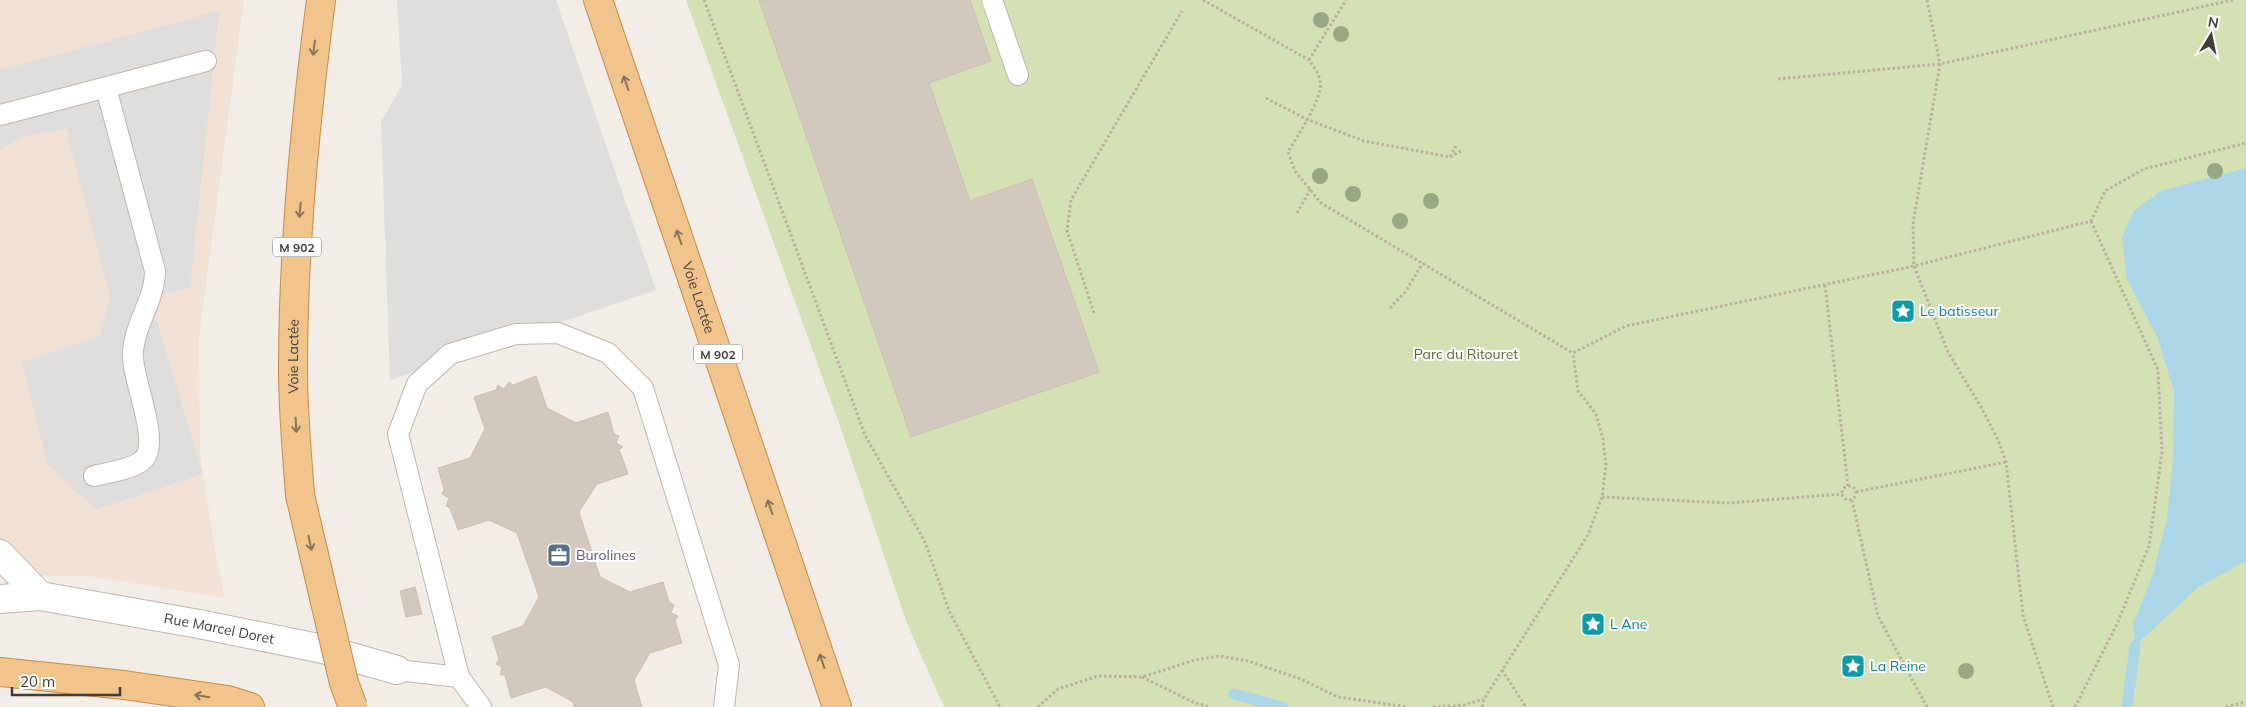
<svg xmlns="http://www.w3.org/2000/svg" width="2246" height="707" font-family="Mulish,sans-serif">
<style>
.commercial{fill:#f1e2d5}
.green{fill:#d3e1b5}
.parking{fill:#e0dedc}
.water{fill:#aad6e7}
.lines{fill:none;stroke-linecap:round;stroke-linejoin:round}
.stream{stroke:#aad6e7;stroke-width:11}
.building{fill:#d2c8be;stroke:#ccbfb2}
.service-casing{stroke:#bfb7ae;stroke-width:22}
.minor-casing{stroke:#bfb7ae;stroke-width:30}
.trunk-casing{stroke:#cb8a48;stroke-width:30}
.path{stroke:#bcae9e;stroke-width:3;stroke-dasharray:2.5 2.5;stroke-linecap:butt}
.service{stroke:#fff;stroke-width:20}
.minor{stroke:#fff;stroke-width:28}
.trunk{stroke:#f0c48b;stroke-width:28}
.trunk-bridge-casing{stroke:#cb8a48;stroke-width:30;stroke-linecap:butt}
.trunk-bridge{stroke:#f0c48b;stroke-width:28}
.tree{fill:#99a883}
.oneway{stroke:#897359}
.labels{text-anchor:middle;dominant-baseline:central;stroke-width:4;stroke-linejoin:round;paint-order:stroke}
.shield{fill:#fff;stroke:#7c7773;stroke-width:1}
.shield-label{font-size:12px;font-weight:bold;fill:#443d37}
.street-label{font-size:14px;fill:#443d37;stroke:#fff}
.culture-label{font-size:14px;fill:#0d838f;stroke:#fff;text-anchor:start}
.park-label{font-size:14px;fill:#506f31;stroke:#fff}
.service-label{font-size:14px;fill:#4e5e75;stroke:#fff;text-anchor:start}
</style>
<rect width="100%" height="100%" fill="#f2ede7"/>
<path class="commercial" d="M 0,0 L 244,0 L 199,337 L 200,455 L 217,561 L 225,598 L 88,576 L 0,576 Z"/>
<path class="green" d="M 686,0 L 2246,0 L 2246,707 L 944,707 L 908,626 L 840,426 Z"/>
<path class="parking" d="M 397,0 L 556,0 L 656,290 L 390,380 L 381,122 L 402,85 Z
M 219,11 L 190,288 L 150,298 L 203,474 L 96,510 L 47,464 L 22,362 L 100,336 L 110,297 L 66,129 L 25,136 L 0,149 L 0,70 Z"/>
<path class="water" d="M 2246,168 L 2246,561 L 2197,588 L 2135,646 L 2133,624 L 2152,577 L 2167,519 L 2173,460 L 2174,391 L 2157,336 L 2127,279 L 2122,237 L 2134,211 L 2161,191 Z"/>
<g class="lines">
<path class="stream" d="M 1234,694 L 1282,707
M 2127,707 L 2135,646"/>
</g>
<path class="building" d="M 759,0 L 970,0 L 991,61 L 929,83 L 970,201 L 1032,179 L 1099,372 L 911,437 Z
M 536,376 L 547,408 L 576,423 L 608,412 L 614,434 L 619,436 L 616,443 L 623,447 L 619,449 L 628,474 L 597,484 L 579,512 L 600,577 L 630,592 L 663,582 L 669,602 L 674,605 L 671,613 L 678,616 L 675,621 L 682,643 L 650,653 L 634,680 L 642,707 L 574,707 L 573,702 L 546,687 L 511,698 L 505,675 L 500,675 L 502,667 L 496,664 L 499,659 L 492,637 L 523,626 L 539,597 L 517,533 L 489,520 L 458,530 L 450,508 L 446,506 L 449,498 L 442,494 L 444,489 L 438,468 L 470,458 L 485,429 L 474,397 L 496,390 L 498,385 L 504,389 L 509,382 L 513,385 Z
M 415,587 L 422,614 L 406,617 L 400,591 Z"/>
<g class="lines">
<g class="service-casing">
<path id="service" d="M 992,0 L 1018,75
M 0,115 L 206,61
M 94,476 C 106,473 135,469 144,459 C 161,439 130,376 133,351 C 135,323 155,300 155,271 L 106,88
M 397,670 L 459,677
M 481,707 L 459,677 L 398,434 L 417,384 L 450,354 L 516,334 L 558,333 L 608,353 L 643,388 L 729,665 L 724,707"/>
</g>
<g class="minor-casing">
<g id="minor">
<path id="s1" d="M 0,554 L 40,596 L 199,624 L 323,649 L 397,670"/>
<path d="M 0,599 L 40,596"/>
</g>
</g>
<g class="trunk-casing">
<g id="trunk">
<path id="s2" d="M 598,0 L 837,707"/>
<path id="s3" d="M 300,495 C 297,453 293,412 293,370 C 293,247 305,122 321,0"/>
<path d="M 0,672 L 124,685 L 228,700 L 250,707"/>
</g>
</g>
<path class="path" d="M 704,0 L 865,435 L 925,542 L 949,611 L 1000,707
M 1203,0 L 1309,60 C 1313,66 1319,73 1320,81 C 1324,98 1297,136 1288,152 L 1295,171 L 1321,203 L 1573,353 L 1626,326 L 1914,266 L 2091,221 L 2105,191 L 2144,169 L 2246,143
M 1927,0 L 1940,64 L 1913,224 L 1914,266 L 1948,352 L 1981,407 L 1998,440 L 2006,462 L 2023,615 L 2053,707
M 1309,60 L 1346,0
M 1778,79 L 1940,64 L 2233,0
M 1266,98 L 1306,119 L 1364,141 L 1450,157 L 1456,146
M 1450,157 L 1463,150
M 1297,213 L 1311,188
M 1825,285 L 1848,486
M 1390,308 L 1405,292 L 1423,263
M 1094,313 L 1067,231 L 1071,200 L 1182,11
M1842 493a7 7 0 1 1 14 0a7 7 0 1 1-14 0Z
M 1856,492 L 2006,462
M 1602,497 L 1728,503 L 1842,494
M 1852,500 L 1878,616 L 1927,707
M 1502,670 L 1526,707
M 1142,677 L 1193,702 L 1210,707
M 1038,707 L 1058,689 L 1098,676 L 1142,677 L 1195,660 L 1219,656 L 1248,661 L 1301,679 L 1338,697 L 1408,707
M 1433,707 L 1464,705 L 1483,699
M 1482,707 L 1484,699 L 1588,535 L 1602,497 L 1606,465 L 1603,439 L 1596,414 L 1578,391 L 1573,353
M 2075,707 L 2117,624 L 2149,546 L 2162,452 L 2158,370 L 2091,221
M 2226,707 L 2246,702"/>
<use href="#service" class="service"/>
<use href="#minor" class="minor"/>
<use href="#trunk" class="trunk"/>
<g class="trunk-bridge-casing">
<path id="trunk-bridge" d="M 300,495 L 344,683 L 353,707"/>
</g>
<use href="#trunk-bridge" class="trunk-bridge"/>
</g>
<g class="tree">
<circle cx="1321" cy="20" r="8"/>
<circle cx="1341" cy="34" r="8"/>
<circle cx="2215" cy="171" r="8"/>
<circle cx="1320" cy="176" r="8"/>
<circle cx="1353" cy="194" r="8"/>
<circle cx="1431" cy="201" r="8"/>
<circle cx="1400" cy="221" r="8"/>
<circle cx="1966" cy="671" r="8"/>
</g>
<defs><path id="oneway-shaft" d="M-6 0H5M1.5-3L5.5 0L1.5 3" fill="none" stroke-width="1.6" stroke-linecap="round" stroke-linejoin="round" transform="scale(1.25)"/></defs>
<g class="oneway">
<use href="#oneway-shaft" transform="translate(314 48) rotate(97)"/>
<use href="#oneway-shaft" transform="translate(626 83) rotate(-109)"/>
<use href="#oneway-shaft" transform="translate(300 210) rotate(95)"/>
<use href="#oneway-shaft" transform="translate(679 237) rotate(-109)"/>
<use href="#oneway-shaft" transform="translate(296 425) rotate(87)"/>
<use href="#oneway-shaft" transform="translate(770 507) rotate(-109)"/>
<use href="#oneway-shaft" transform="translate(310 543) rotate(78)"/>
<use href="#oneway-shaft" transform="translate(822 661) rotate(-109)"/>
<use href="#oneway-shaft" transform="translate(202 696) rotate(-171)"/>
</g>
<defs>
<g id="sight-square" transform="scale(1.25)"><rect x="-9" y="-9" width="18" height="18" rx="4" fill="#0f9aa8" stroke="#fff"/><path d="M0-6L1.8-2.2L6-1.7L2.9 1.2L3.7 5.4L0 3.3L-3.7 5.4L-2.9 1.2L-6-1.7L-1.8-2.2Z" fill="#fff"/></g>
<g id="office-square" transform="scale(1.25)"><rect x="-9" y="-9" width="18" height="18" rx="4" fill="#5c6f8a" stroke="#fff"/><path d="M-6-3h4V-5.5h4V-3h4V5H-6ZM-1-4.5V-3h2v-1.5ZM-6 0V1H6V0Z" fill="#fff"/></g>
</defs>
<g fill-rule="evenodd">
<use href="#sight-square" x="1903" y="311"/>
<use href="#office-square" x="559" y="555"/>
<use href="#sight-square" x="1593" y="624"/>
<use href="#sight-square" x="1853" y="666"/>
</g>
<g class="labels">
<g class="shield">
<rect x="273" y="237.5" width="48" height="19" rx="4"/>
<rect x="694" y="344.5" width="48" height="19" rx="4"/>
</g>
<g class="shield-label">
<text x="297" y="247">M 902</text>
<text x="718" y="354">M 902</text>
</g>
<g class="street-label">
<text stroke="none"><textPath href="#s2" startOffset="314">Voie Lactée</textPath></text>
<text stroke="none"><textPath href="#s3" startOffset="139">Voie Lactée</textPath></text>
<text stroke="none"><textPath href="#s1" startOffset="240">Rue Marcel Doret</textPath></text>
</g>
<g class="culture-label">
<text x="1920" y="311">Le batisseur</text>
<text x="1610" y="624">L Ane</text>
<text x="1870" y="666">La Reine</text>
</g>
<g class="park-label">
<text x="1466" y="354">Parc du Ritouret</text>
</g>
<g class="service-label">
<text x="576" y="555">Burolines</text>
</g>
</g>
<g transform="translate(2211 35) rotate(10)" stroke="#ffffff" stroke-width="4" paint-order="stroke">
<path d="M0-4L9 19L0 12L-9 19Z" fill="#443d37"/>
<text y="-8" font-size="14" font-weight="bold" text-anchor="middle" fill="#443d37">N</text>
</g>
<path d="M12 687v8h108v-8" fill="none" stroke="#443d37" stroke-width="2.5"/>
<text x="20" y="687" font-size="15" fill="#443d37" stroke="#ffffff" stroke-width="4" paint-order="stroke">20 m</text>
</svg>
